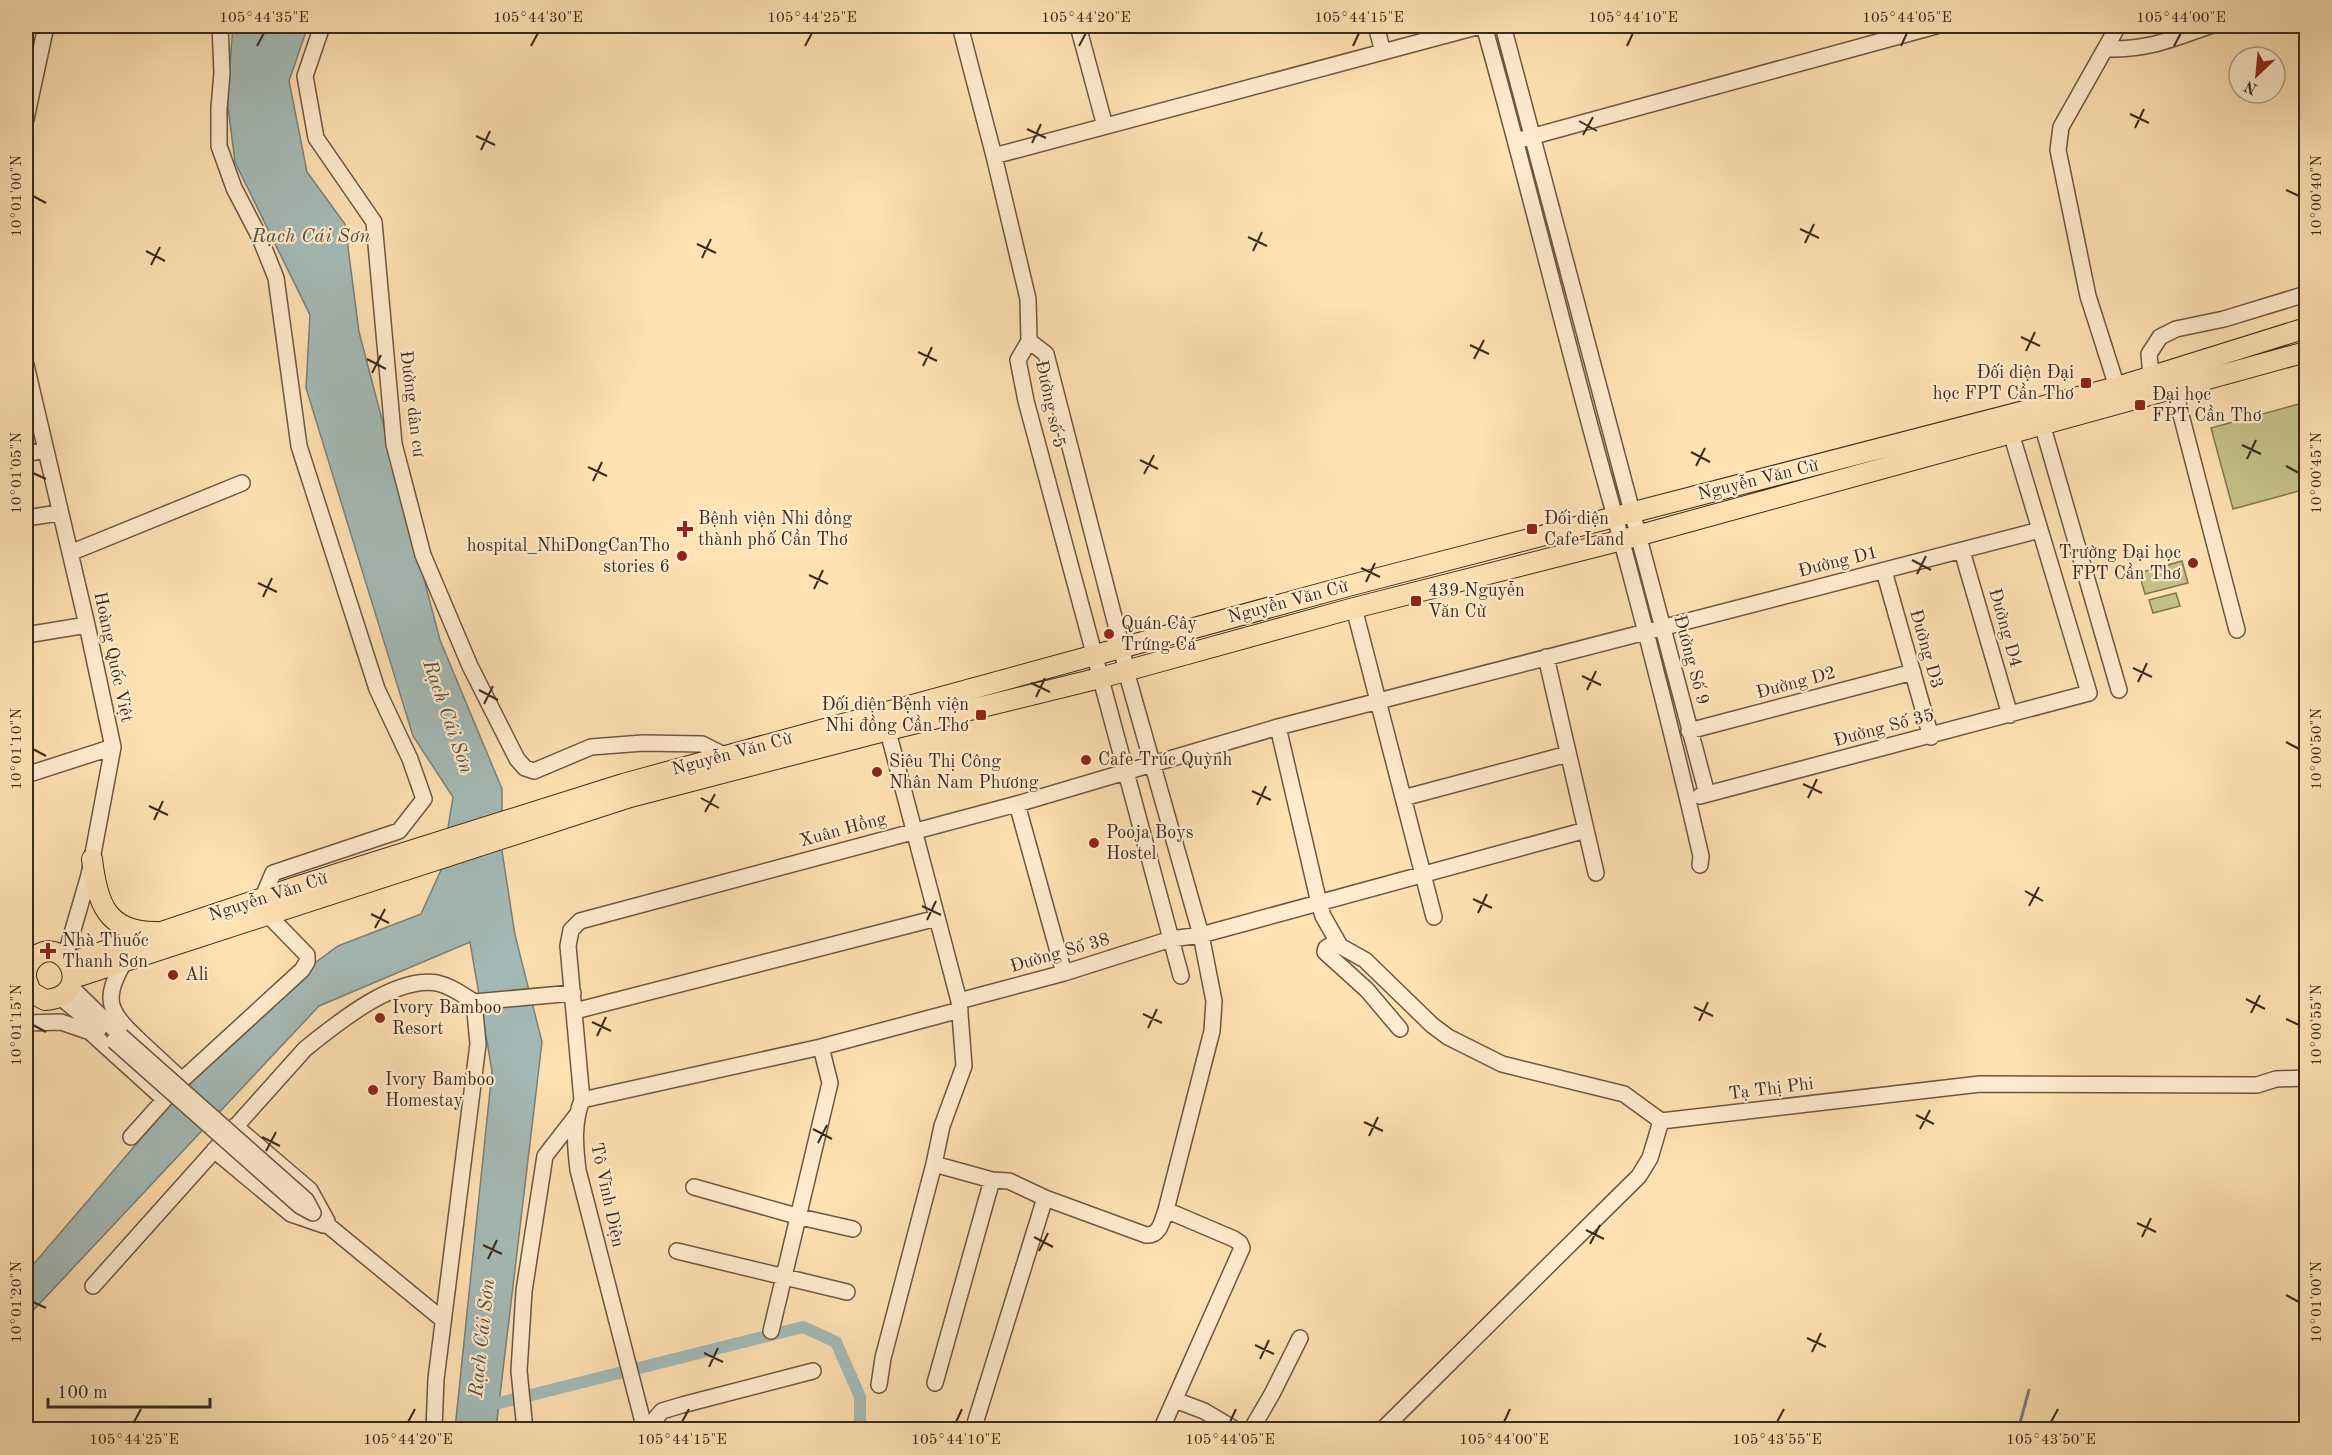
<svg xmlns="http://www.w3.org/2000/svg" width="2332" height="1455" font-family="'Old Standard TT',serif">
<style>
.green{fill:#c6c189;stroke:#807653;stroke-width:1.5}
.water{fill:#a4bbb8;stroke:#7a817a;stroke-width:1.5}
.lines{fill:none;stroke-linecap:round;stroke-linejoin:round}
.stream{stroke:#7a817a;stroke-width:3}
.canal{stroke:#a4bbb8;stroke-width:12}
.minor-casing{stroke:#6b5843;stroke-width:18}
.major-casing{stroke:#3a2b1d;stroke-width:22}
.minor{stroke:#ffecce;stroke-width:15}
.major{stroke:#ffe1b4;stroke-width:20}
.minor-bridge-casing{stroke:#6b5843;stroke-width:18;stroke-linecap:butt}
.minor-bridge{stroke:#ffecce;stroke-width:15}
.ticks{fill:none;stroke:#3a2b1d;stroke-width:2}
.poi-dot{fill:#8f2418;stroke:#ffecce;stroke-width:2}
.labels{text-anchor:middle;dominant-baseline:central;stroke-width:4.5;stroke-linejoin:round;paint-order:stroke}
.poi-label{font-size:18px;fill:#3a2b1d;stroke:#ffecce;text-anchor:start}
.street-label{font-size:18px;fill:#3a2b1d;stroke:#ffecce}
.water-label{font-size:20px;font-style:italic;fill:#544f44;stroke:#ffecce}
.neatline{fill:none;stroke:#3a2b1d;stroke-width:2}
.ticks-label{font-size:15px;text-anchor:middle;fill:#3a2b1d}
</style>
<rect width="100%" height="100%" fill="#ffe1b4"/>
<filter id="stains"><feTurbulence type="fractalNoise" baseFrequency=".00333" numOctaves="4"/><feColorMatrix values="0 0 0 0 .2 0 0 0 0 .09 0 0 0 0 .02 0 0 0 .5 -.17"/></filter>
<radialGradient id="worn" r=".72"><stop offset=".6" stop-color="#630" stop-opacity="0"/><stop offset="1" stop-color="#630" stop-opacity=".3"/></radialGradient>
<path class="green" d="M 2306,402 L 2306,489 L 2233,509 L 2211,428 Z
M 2182,561 L 2188,583 L 2145,594 L 2139,573 Z
M 2176,593 L 2180,606 L 2153,613 L 2149,600 Z"/>
<path class="water" d="M 233,26 L 308,26 L 289,81 L 307,172 L 345,224 L 359,332 L 440,640 L 502,789 L 502,851 L 515,935 L 542,1042 L 496,1429 L 455,1429 L 492,1071 L 470,942 L 319,1006 L 26,1318 L 26,1273 L 251,1010 L 338,946 L 421,914 L 441,870 L 453,797 L 413,736 L 306,388 L 310,315 L 235,162 L 227,99 Z"/>
<g class="lines">
<path class="stream" d="M 2018,1430 L 2029,1390"/>
<path class="canal" d="M 499,1403 L 803,1327 L 836,1342 L 860,1397 L 860,1430"/>
<g class="minor-casing">
<path id="minor" d="M 220,26 L 222,73 L 219,108 L 219,146 L 234,188 L 260,238 L 276,278 L 299,446 L 377,689 L 410,759 L 424,799 L 399,831 L 273,873 L 262,899
M 322,26 L 305,76 L 316,138 L 374,222 L 394,444 L 423,555 L 470,666 L 517,759 L 525,768 L 534,771 L 591,747 L 643,743 L 702,744 L 726,756
M 960,26 L 994,156 L 1028,299 L 1029,341
M 1078,26 L 1105,126
M 1376,26 L 1383,52
M 1484,26 C 1528,181 1565,339 1609,495 C 1642,614 1673,735 1701,856 L 1700,865
M 1503,26 L 1707,794
M 2107,49 C 2149,50 2171,39 2210,26
M 26,119 L 46,26
M 1523,139 L 1936,26
M 994,156 L 1480,26
M 1029,341 L 1046,354 L 1122,648 L 1126,671 L 1201,935 L 1214,1001 L 1212,1031 L 1166,1210 L 1234,1239 L 1240,1243 L 1242,1248 L 1161,1430
M 1029,341 L 1018,360 L 1026,401 L 1181,976
M 26,365 L 87,625 L 113,747 L 89,875 L 65,957
M 2151,376 L 2149,354 L 2160,337 L 2176,329 L 2224,319 L 2306,294
M 2117,387 L 2088,296 L 2058,150 L 2061,127 L 2118,26
M 2174,388 L 2237,630
M 2042,424 L 2119,690
M 26,454 L 45,450
M 26,518 L 59,513
M 1962,551 L 2010,715
M 70,553 L 242,483
M 1884,571 L 1931,737
M 1354,608 L 1434,917
M 26,635 L 87,625
M 1546,657 L 1596,873
M 885,720 L 959,1001 L 964,1066 L 942,1126 L 934,1164
M 1278,727 L 1319,903 L 1323,916 L 1340,946 L 1365,960 L 1432,1025 L 1448,1037 L 1502,1064 L 1624,1094 L 1661,1121 L 1980,1084 L 2257,1085 L 2276,1079 L 2306,1078
M 1689,731 L 1913,672
M 26,775 L 113,747
M 1700,796 L 2089,693 L 2011,433
M 1403,798 L 1568,754
M 1017,804 L 1064,973
M 1336,942 L 1326,948 L 1325,952 L 1367,990 L 1400,1029
M 125,961 C 101,1000 109,1012 140,1041 C 154,1054 168,1067 182,1080
M 71,987 L 121,1036
M 60,997 L 99,1029
M 959,1001 L 1064,973 L 1171,939 L 1201,935 L 1586,830
M 474,1002 L 573,993
M 575,1011 L 937,918
M 26,1023 L 61,1022 L 90,1032 L 164,1099
M 821,1047 L 960,1010
M 582,1100 L 821,1047 L 830,1083 L 771,1331
M 235,1126 L 310,1190 L 327,1221
M 131,1137 L 182,1080 L 302,970 L 307,962 L 307,955 L 268,915
M 214,1150 L 291,1214 L 323,1225
M 694,1187 L 800,1217 L 853,1229
M 313,1213 L 443,1320
M 677,1251 L 847,1292
M 93,1286 L 305,1049 C 336,1024 394,976 437,983 C 451,986 463,995 474,1002 L 478,1044 L 436,1379 L 434,1430
M 935,1383 L 992,1180
M 879,1385 L 883,1358 L 934,1164 L 992,1180 L 1009,1181 L 1045,1198 L 1146,1235 C 1160,1236 1162,1221 1166,1210
M 1175,1400 L 1204,1411 L 1236,1430
M 525,1430 L 519,1371 L 524,1291 L 545,1156 L 576,1116
M 645,1430 L 578,1170 C 575,1145 573,1123 582,1100 L 568,946 L 571,930 L 580,921 L 1017,804 L 1278,727 L 2040,530
M 656,1430 L 656,1418 L 662,1411 L 682,1405 L 813,1371
M 973,1430 L 1045,1198
M 1251,1430 L 1272,1394 L 1300,1338
M 1382,1430 L 1639,1176 L 1650,1158 L 1661,1121"/>
</g>
<g class="major-casing">
<path id="major" d="M 92,859 C 97,902 106,933 157,932
M 69,963 L 296,887 L 623,784 L 1348,586 L 2117,387 L 2306,328
M 26,975 C 26,967 30,960 37,955 C 69,936 94,997 45,1000 L 31,992 L 26,979
M 73,978 L 630,797 L 888,730 L 1100,678 L 1354,608 L 1622,540 L 2306,352"/>
</g>
<use href="#minor" class="minor"/>
<use href="#major" class="major"/>
<g class="minor-bridge-casing">
<path id="minor-bridge" d="M 114,1041 L 300,1206 L 313,1213 L 306,1200 L 121,1036"/>
</g>
<use href="#minor-bridge" class="minor-bridge"/>
</g>
<path class="ticks" d="M 257,46 L 264,33M 531,46 L 538,33M 805,46 L 812,33M 1079,46 L 1086,33M 1353,46 L 1359,33M 1627,46 L 1633,33M 1901,46 L 1907,33M 2174,46 L 2181,33M 2130,114 L 2149,123M 1579,121 L 1597,131M 2135,128 L 2144,109M 1027,129 L 1046,138M 1583,135 L 1593,117M 476,136 L 495,145M 1032,143 L 1041,124M 481,150 L 490,131M 2286,190 L 2299,196M 33,196 L 46,203M 1800,229 L 1819,238M 1248,237 L 1267,246M 1805,243 L 1814,224M 697,244 L 716,253M 146,251 L 165,261M 1253,251 L 1262,232M 702,258 L 711,239M 151,265 L 160,247M 2021,337 L 2040,346M 1470,345 L 1489,354M 2026,351 L 2035,332M 918,352 L 937,361M 367,359 L 386,369M 1474,359 L 1484,340M 923,366 L 932,347M 372,373 L 381,355M 2242,445 L 2261,454M 1691,452 L 1710,462M 2247,459 L 2256,440M 1140,460 L 1158,469M 1696,466 L 1705,448M 2286,466 L 2299,473M 588,467 L 607,476M 33,473 L 46,479M 1144,474 L 1154,455M 593,481 L 602,462M 1912,560 L 1931,570M 1361,568 L 1380,577M 1917,574 L 1926,556M 809,575 L 828,584M 1366,582 L 1375,563M 258,583 L 277,592M 814,589 L 823,570M 263,597 L 272,578M 2133,668 L 2152,677M 1582,676 L 1601,685M 2138,682 L 2147,663M 1031,683 L 1050,692M 479,690 L 498,700M 1587,690 L 1596,671M 1036,697 L 1045,678M 484,704 L 493,686M 2286,742 L 2299,749M 33,749 L 46,756M 1803,784 L 1822,793M 1252,791 L 1271,800M 701,798 L 719,808M 1808,798 L 1817,779M 1257,805 L 1266,786M 149,806 L 168,815M 705,812 L 715,794M 154,820 L 163,801M 2025,891 L 2043,901M 1473,899 L 1492,908M 922,906 L 941,915M 2029,906 L 2039,887M 1478,913 L 1487,894M 371,914 L 389,923M 927,920 L 936,901M 375,928 L 385,909M 2246,999 L 2265,1009M 1694,1007 L 1713,1016M 2251,1013 L 2260,995M 1143,1014 L 1162,1023M 2286,1019 L 2299,1025M 1699,1021 L 1708,1002M 592,1022 L 611,1031M 33,1025 L 46,1032M 1148,1028 L 1157,1009M 597,1036 L 606,1017M 1916,1115 L 1934,1124M 1364,1122 L 1383,1131M 813,1129 L 832,1139M 1920,1129 L 1930,1110M 1369,1136 L 1378,1117M 262,1137 L 280,1146M 818,1143 L 827,1125M 266,1151 L 276,1132M 2137,1223 L 2156,1232M 1586,1230 L 1604,1239M 1034,1237 L 1053,1247M 2142,1237 L 2151,1218M 1590,1244 L 1600,1225M 483,1245 L 502,1254M 1039,1251 L 1048,1233M 488,1259 L 497,1240M 2286,1295 L 2299,1302M 33,1302 L 46,1308M 1807,1338 L 1826,1347M 1255,1345 L 1274,1354M 1812,1352 L 1821,1333M 704,1353 L 723,1362M 1260,1359 L 1269,1340M 709,1367 L 718,1348M 134,1422 L 141,1409M 408,1422 L 415,1409M 682,1422 L 689,1409M 956,1422 L 962,1409M 1230,1422 L 1236,1409M 1504,1422 L 1510,1409M 1777,1422 L 1784,1409M 2051,1422 L 2058,1409"/>
<g class="poi-dot">
<rect x="2080" y="377" width="12" height="12" rx="3"/>
<rect x="2134" y="399" width="12" height="12" rx="3"/>
<path d="M682 520h6v6h6v6h-6v6h-6v-6h-6v-6h6z"/>
<rect x="1526" y="523" width="12" height="12" rx="3"/>
<circle cx="682" cy="556" r="6"/>
<circle cx="2193" cy="563" r="6"/>
<rect x="1410" y="595" width="12" height="12" rx="3"/>
<circle cx="1109" cy="634" r="6"/>
<rect x="975" y="709" width="12" height="12" rx="3"/>
<circle cx="1086" cy="760" r="6"/>
<circle cx="877" cy="772" r="6"/>
<circle cx="1094" cy="843" r="6"/>
<path d="M45 942h6v6h6v6h-6v6h-6v-6h-6v-6h6z"/>
<circle cx="173" cy="975" r="6"/>
<circle cx="380" cy="1018" r="6"/>
<circle cx="373" cy="1090" r="6"/>
</g>
<g class="labels">
<g class="poi-label">
<text x="2074" y="373" text-anchor="end">Đối diện Đại<tspan x="2074" dy="21">học FPT Cần Thơ</tspan></text>
<text x="2152" y="395">Đại học<tspan x="2152" dy="21">FPT Cần Thơ</tspan></text>
<text x="698" y="519">Bệnh viện Nhi đồng<tspan x="698" dy="21">thành phố Cần Thơ</tspan></text>
<text x="1544" y="519">Đối diện<tspan x="1544" dy="21">Cafe Land</tspan></text>
<text x="670" y="546" text-anchor="end">hospital_NhiDongCanTho<tspan x="670" dy="21">stories 6</tspan></text>
<text x="2181" y="553" text-anchor="end">Trường Đại học<tspan x="2181" dy="21">FPT Cần Thơ</tspan></text>
<text x="1428" y="591">439 Nguyễn<tspan x="1428" dy="21">Văn Cừ</tspan></text>
<text x="1121" y="624">Quán Cây<tspan x="1121" dy="21">Trứng Cá</tspan></text>
<text x="969" y="705" text-anchor="end">Đối diện Bệnh viện<tspan x="969" dy="21">Nhi đồng Cần Thơ</tspan></text>
<text x="1098" y="760">Cafe Trúc Quỳnh</text>
<text x="889" y="762">Siêu Thị Công<tspan x="889" dy="21">Nhân Nam Phương</tspan></text>
<text x="1106" y="833">Pooja Boys<tspan x="1106" dy="21">Hostel</tspan></text>
<text x="62" y="941">Nhà Thuốc<tspan x="62" dy="21">Thanh Sơn</tspan></text>
<text x="185" y="975">Ali</text>
<text x="392" y="1008">Ivory Bamboo<tspan x="392" dy="21">Resort</tspan></text>
<text x="385" y="1080">Ivory Bamboo<tspan x="385" dy="21">Homestay</tspan></text>
</g>
<g class="street-label">
<text transform="translate(412 404) rotate(83)">Đường dân cư</text>
<text transform="translate(1050 404) rotate(78)">Đường số 5</text>
<text transform="translate(1758 480) rotate(-14)">Nguyễn Văn Cừ</text>
<text transform="translate(1838 562) rotate(-14)">Đường D1</text>
<text transform="translate(1288 602) rotate(-15)">Nguyễn Văn Cừ</text>
<text transform="translate(2005 628) rotate(74)">Đường D4</text>
<text transform="translate(1926 649) rotate(74)">Đường D3</text>
<text transform="translate(113 657) rotate(78)">Hoàng Quốc Việt</text>
<text transform="translate(1691 660) rotate(75)">Đường Số 9</text>
<text transform="translate(1796 683) rotate(-15)">Đường D2</text>
<text transform="translate(1884 728) rotate(-15)">Đường Số 35</text>
<text transform="translate(732 754) rotate(-15)">Nguyễn Văn Cừ</text>
<text transform="translate(843 830) rotate(-15)">Xuân Hồng</text>
<text transform="translate(268 897) rotate(-18)">Nguyễn Văn Cừ</text>
<text transform="translate(1060 953) rotate(-16)">Đường Số 38</text>
<text transform="translate(1771 1089) rotate(-7)">Tạ Thị Phi</text>
<text transform="translate(607 1195) rotate(78)">Tô Vĩnh Diện</text>
</g>
<g class="water-label">
<text x="311" y="237">Rạch Cái Sơn</text>
<text transform="translate(447 717) rotate(71)">Rạch Cái Sơn</text>
<text transform="translate(483 1338) rotate(-84)">Rạch Cái Sơn</text>
</g>
</g>
<rect width="2332" height="1455" fill="none" stroke="#ffe1b4" stroke-width="66"/>
<g transform="translate(2257 75) rotate(206)"><circle r="28" fill="#ffecce" stroke="#b09f87" stroke-width="1.5"/>
<path d="M0-4.5L10 22L0 15L-10 22Z" fill="#8f2418"/>
<text y="-9" font-size="16" font-weight="bold" text-anchor="middle" fill="#3a2b1d">N</text>
</g>
<path d="M48 1398v9h162v-9" fill="none" stroke="#3a2b1d" stroke-width="3"/>
<text x="57" y="1398" font-size="18" fill="#3a2b1d" stroke="#ffecce" stroke-width="4.5" paint-order="stroke">100 m</text>
<rect x="33" y="33" width="2266" height="1389" class="neatline"/>
<g class="ticks-label">
<text x="264" y="22">105°44'35"E</text>
<text x="538" y="22">105°44'30"E</text>
<text x="812" y="22">105°44'25"E</text>
<text x="1086" y="22">105°44'20"E</text>
<text x="1359" y="22">105°44'15"E</text>
<text x="1633" y="22">105°44'10"E</text>
<text x="1907" y="22">105°44'05"E</text>
<text x="2181" y="22">105°44'00"E</text>
<text transform="translate(16 196) rotate(-90)" y="5">10°01'00"N</text>
<text transform="translate(2316 196) rotate(-90)" y="5">10°00'40"N</text>
<text transform="translate(16 473) rotate(-90)" y="5">10°01'05"N</text>
<text transform="translate(2316 473) rotate(-90)" y="5">10°00'45"N</text>
<text transform="translate(16 749) rotate(-90)" y="5">10°01'10"N</text>
<text transform="translate(2316 749) rotate(-90)" y="5">10°00'50"N</text>
<text transform="translate(16 1025) rotate(-90)" y="5">10°01'15"N</text>
<text transform="translate(2316 1025) rotate(-90)" y="5">10°00'55"N</text>
<text transform="translate(16 1302) rotate(-90)" y="5">10°01'20"N</text>
<text transform="translate(2316 1302) rotate(-90)" y="5">10°01'00"N</text>
<text x="134" y="1444">105°44'25"E</text>
<text x="408" y="1444">105°44'20"E</text>
<text x="682" y="1444">105°44'15"E</text>
<text x="956" y="1444">105°44'10"E</text>
<text x="1230" y="1444">105°44'05"E</text>
<text x="1504" y="1444">105°44'00"E</text>
<text x="1777" y="1444">105°43'55"E</text>
<text x="2051" y="1444">105°43'50"E</text>
</g>
<rect width="100%" height="100%" filter="url(#stains)"/>
<rect width="100%" height="100%" fill="url(#worn)"/>
</svg>
